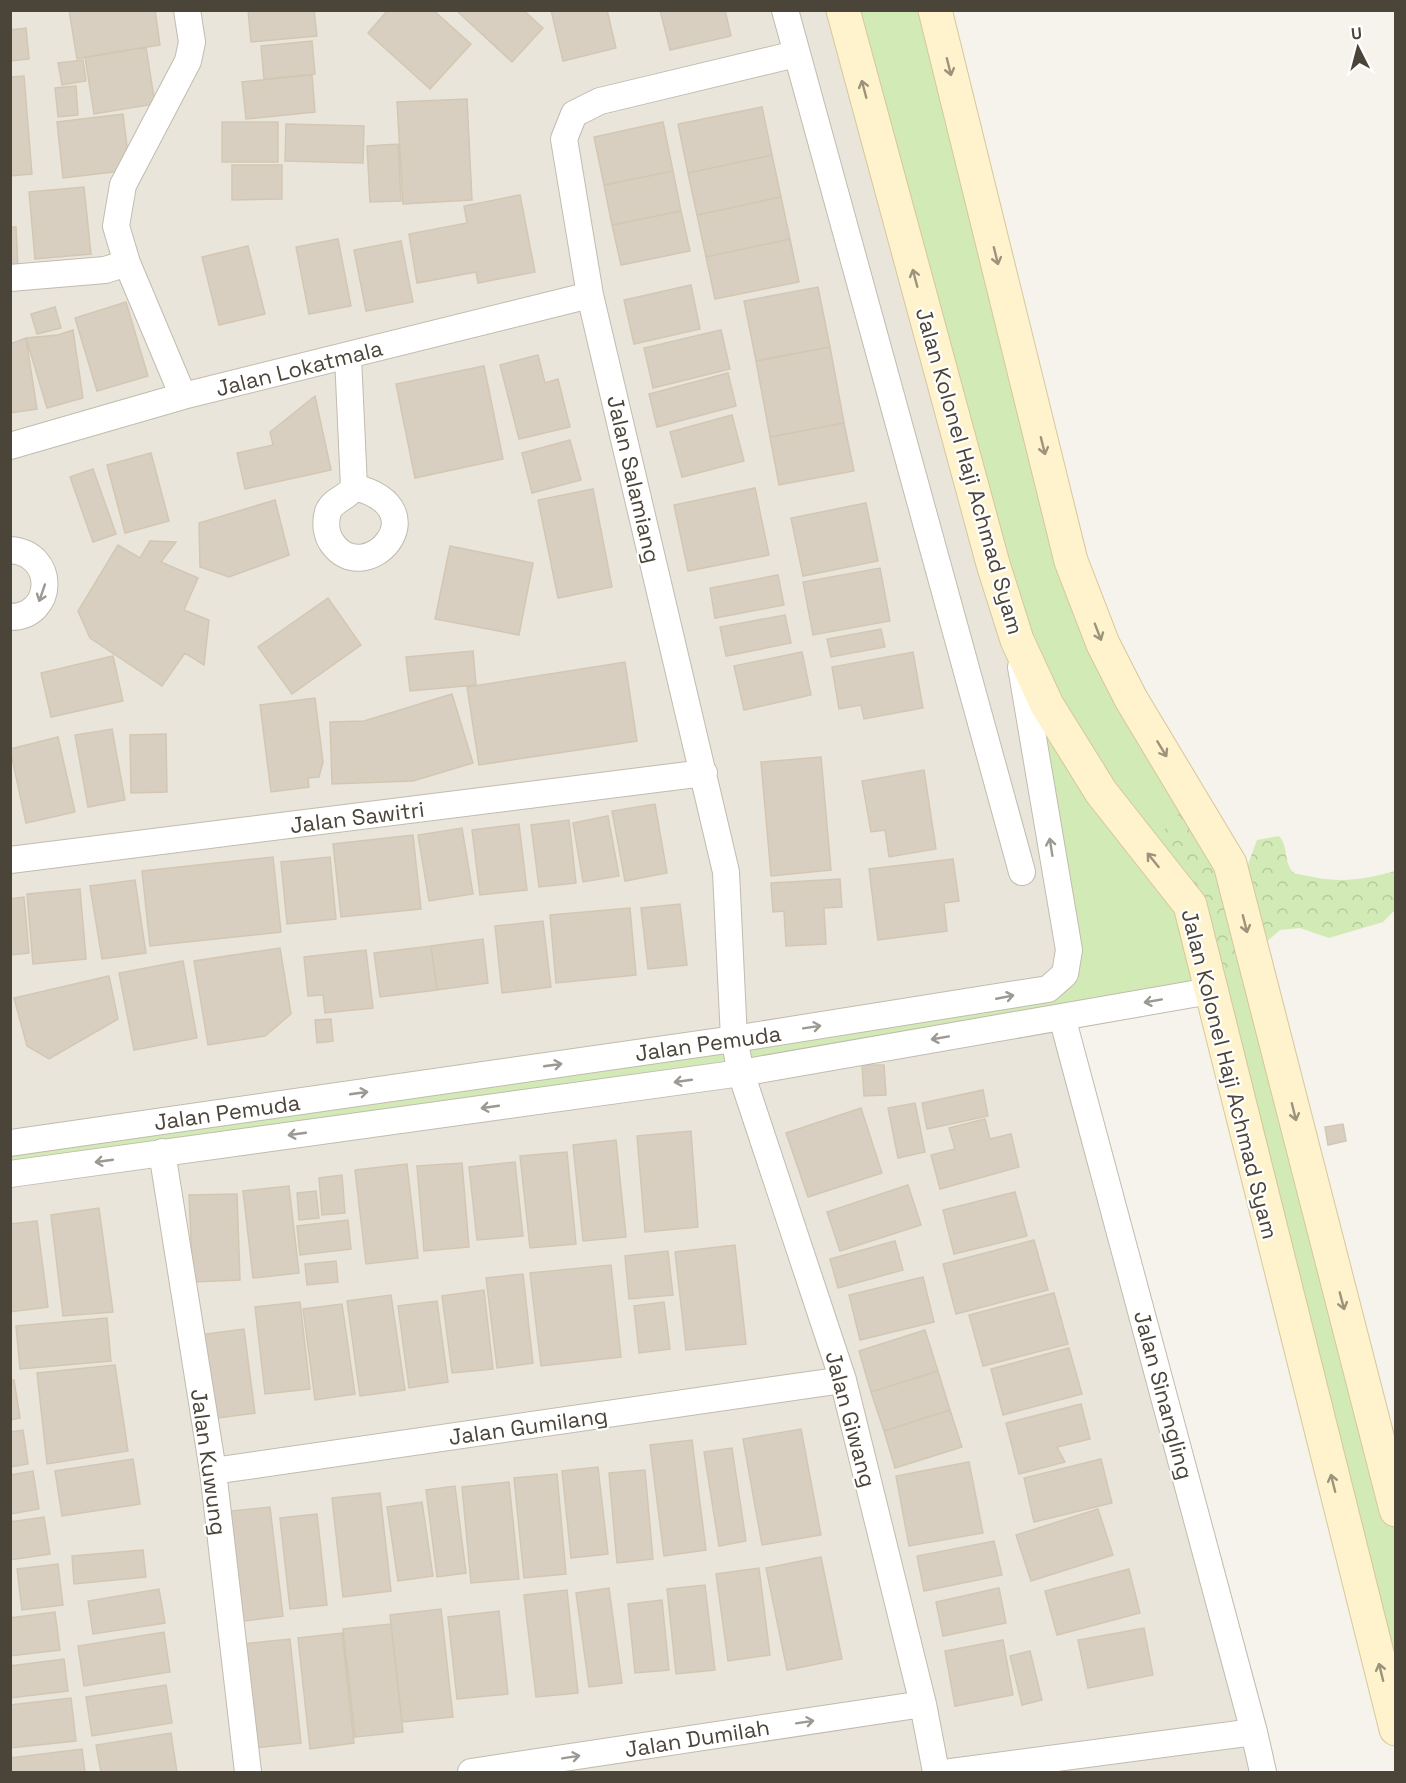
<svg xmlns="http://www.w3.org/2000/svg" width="1406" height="1783" font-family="'Space Grotesk',sans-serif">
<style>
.residential{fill:#eae5da}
.grass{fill:#d2eab5}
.forest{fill:url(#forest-crowns)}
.building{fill:#d8cfc1;stroke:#d3c7b4;stroke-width:1.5}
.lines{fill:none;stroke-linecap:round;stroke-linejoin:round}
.minor-casing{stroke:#c2bbae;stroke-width:28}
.secondary-casing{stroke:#d6c79b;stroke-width:35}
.minor{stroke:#fff;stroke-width:26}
.secondary{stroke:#fff3cd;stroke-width:33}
.oneway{stroke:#9c937c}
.oneway2{stroke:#9c9892}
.labels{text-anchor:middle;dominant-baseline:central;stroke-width:4.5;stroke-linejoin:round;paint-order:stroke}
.street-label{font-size:22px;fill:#4b4439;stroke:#fff}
</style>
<defs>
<pattern id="forest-crowns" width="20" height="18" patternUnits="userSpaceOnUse" patternTransform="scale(1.5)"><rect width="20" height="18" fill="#d2eab5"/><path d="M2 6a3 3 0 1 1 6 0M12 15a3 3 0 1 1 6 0" fill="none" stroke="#b6ca9c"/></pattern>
</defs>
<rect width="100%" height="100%" fill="#f6f3ec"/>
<path class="residential" d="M 10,11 L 843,11 L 993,564 L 1065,974 L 11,1143 Z
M 1062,1017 L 1271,1772 L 11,1772 L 10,1174 Z"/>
<path class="grass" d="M 842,11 L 934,11 L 1069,555 L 1230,864 L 1395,1510 L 1395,1729 L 1211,991 L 11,1174 L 10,1143 L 1064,974 L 1017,641 Z"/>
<path class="forest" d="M 1192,799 L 1247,867 L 1257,840 L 1279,836 C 1289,847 1283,862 1294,873 C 1336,883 1354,882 1395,871 L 1395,910 L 1383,922 L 1329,938 L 1300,928 L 1280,930 L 1210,991 L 1197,934 L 1145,851 Z"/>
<path class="building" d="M 69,10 L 155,10 L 160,45 L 77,59 Z
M 248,10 L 314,10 L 317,36 L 251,42 Z
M 388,10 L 433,10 L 471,44 L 430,89 L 368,33 Z
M 456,10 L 523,10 L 543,28 L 512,62 Z
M 551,10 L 607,10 L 616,48 L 563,61 Z
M 660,10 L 725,10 L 731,36 L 670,50 Z
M 26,28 L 29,59 L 10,61 L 10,30 Z
M 312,41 L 315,74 L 264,79 L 261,46 Z
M 146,47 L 155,104 L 94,114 L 85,57 Z
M 83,60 L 86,81 L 62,85 L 58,63 Z
M 312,75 L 315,112 L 246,119 L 242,82 Z
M 24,76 L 32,174 L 10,176 L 10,77 Z
M 76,86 L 78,115 L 58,117 L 55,88 Z
M 467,99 L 472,200 L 403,204 L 397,102 Z
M 762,107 L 772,155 L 688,173 L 678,124 Z
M 123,114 L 130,170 L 63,178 L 57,122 Z
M 222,122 L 278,122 L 278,162 L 222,162 Z
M 663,122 L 673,171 L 604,185 L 594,137 Z
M 286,124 L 364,126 L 363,163 L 285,161 Z
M 398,144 L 401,201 L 370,202 L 367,146 Z
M 772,155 L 781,197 L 697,215 L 688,173 Z
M 232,165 L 282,165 L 282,199 L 232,200 Z
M 673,171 L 681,211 L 612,225 L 604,185 Z
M 84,187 L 91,254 L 35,259 L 29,192 Z
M 520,195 L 535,272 L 478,283 L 476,272 L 417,283 L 409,234 L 467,223 L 464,206 Z
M 781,197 L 790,239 L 706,257 L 697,215 Z
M 681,211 L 690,251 L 621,265 L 612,225 Z
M 10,227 L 16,227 L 18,269 L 10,269 Z
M 338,239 L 351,306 L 309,314 L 296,247 Z
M 790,239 L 799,282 L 715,299 L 706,257 Z
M 401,241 L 413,302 L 366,311 L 354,250 Z
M 248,246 L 265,314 L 219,325 L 202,257 Z
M 691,285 L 700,329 L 634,344 L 624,300 Z
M 818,287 L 830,347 L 756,361 L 744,301 Z
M 126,302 L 148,376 L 97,391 L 75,318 Z
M 55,307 L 61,328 L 37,334 L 31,314 Z
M 73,330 L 83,398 L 47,408 L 26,338 L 58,335 Z
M 721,330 L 730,369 L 653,388 L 644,348 Z
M 26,338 L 37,409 L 10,413 L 10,344 Z
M 830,347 L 844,423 L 770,437 L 756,361 Z
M 538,355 L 545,383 L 558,379 L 570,427 L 519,439 L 500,365 Z
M 484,366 L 503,459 L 415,478 L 396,384 Z
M 728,373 L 736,406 L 657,427 L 649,394 Z
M 315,396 L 331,470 L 245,489 L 237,453 L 273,445 L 270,432 Z
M 732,415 L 744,461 L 682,477 L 670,432 Z
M 844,423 L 854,471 L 779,485 L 770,437 Z
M 570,440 L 581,480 L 532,493 L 522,453 Z
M 151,453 L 169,521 L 125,533 L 107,465 Z
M 93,469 L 116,534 L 93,542 L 70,477 Z
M 755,488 L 769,555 L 688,571 L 674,505 Z
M 593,489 L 612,587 L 558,598 L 538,500 Z
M 275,500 L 289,555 L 229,577 L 200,567 L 199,523 Z
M 866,503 L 878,561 L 803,576 L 791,518 Z
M 150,541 L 176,542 L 161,562 L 198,578 L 184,610 L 209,620 L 204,665 L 185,653 L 162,686 L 90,638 L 78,611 L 118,545 L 140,558 Z
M 450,546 L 533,563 L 519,635 L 435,619 Z
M 880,568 L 890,621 L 813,635 L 803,582 Z
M 778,575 L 784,605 L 715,618 L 710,588 Z
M 328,598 L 361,645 L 292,694 L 258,647 Z
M 785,615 L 791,643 L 726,656 L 720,627 Z
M 881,629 L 885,647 L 831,657 L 827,639 Z
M 473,651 L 476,685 L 410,691 L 406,657 Z
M 802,652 L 811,695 L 744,710 L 734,666 Z
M 913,652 L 923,708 L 864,719 L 861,705 L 839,709 L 832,667 Z
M 113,656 L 123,701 L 51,717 L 41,673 Z
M 625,662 L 637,741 L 479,765 L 467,687 Z
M 452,694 L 473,763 L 413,781 L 332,784 L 330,722 L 364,721 Z
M 315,698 L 323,762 L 319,777 L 308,778 L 309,787 L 271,792 L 260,705 Z
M 112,729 L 125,800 L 88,807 L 75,735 Z
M 166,734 L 167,792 L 131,793 L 130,735 Z
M 58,737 L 75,812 L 26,823 L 10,749 Z
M 821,757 L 831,870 L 771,876 L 761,762 Z
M 924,770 L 936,849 L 889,857 L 885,830 L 871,832 L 862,781 Z
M 655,804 L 667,873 L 625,881 L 612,811 Z
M 608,816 L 619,876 L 583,882 L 573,823 Z
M 569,820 L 576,883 L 539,887 L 531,825 Z
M 519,824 L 527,890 L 480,895 L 472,830 Z
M 462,828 L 473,894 L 429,901 L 418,835 Z
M 413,835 L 421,909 L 341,917 L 333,844 Z
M 273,857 L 281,932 L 150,946 L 142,871 Z
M 330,857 L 336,919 L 287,924 L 281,862 Z
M 953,859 L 959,901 L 944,903 L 947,931 L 878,940 L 869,869 Z
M 840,879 L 842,907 L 824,908 L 826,944 L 786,946 L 784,911 L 773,912 L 771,883 Z
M 135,880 L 146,953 L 102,959 L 90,886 Z
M 80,889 L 86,959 L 33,964 L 27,894 Z
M 24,897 L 29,953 L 10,955 L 10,899 Z
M 680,904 L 687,965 L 648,969 L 641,908 Z
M 630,908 L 636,975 L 556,983 L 550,915 Z
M 543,921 L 551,987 L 502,993 L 495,926 Z
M 483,939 L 488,983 L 437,990 L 431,946 Z
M 431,946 L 437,990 L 380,997 L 374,953 Z
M 280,948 L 291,1014 L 265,1036 L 208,1045 L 194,961 Z
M 366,950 L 373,1008 L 325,1013 L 323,995 L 308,996 L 304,957 Z
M 183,961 L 197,1038 L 134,1050 L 119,973 Z
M 109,976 L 118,1019 L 49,1059 L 27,1046 L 14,998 Z
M 331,1019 L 333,1041 L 317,1043 L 315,1020 Z
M 862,1065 L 884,1065 L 886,1095 L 864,1096 Z
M 983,1090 L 988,1116 L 927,1129 L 922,1103 Z
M 915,1103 L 925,1152 L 898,1158 L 888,1108 Z
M 861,1108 L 882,1173 L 808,1197 L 786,1133 Z
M 985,1119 L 990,1139 L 1011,1134 L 1019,1167 L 940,1189 L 931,1155 L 955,1149 L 949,1128 Z
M 1343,1124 L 1346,1141 L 1328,1145 L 1325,1127 Z
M 691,1131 L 698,1227 L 645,1232 L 637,1136 Z
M 616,1140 L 626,1237 L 583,1241 L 573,1145 Z
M 567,1152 L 576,1244 L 530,1248 L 520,1156 Z
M 515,1162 L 523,1236 L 477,1240 L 469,1167 Z
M 462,1163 L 469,1247 L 424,1251 L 417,1166 Z
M 407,1164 L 418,1258 L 366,1264 L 355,1170 Z
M 342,1175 L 345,1213 L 322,1215 L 319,1178 Z
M 908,1185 L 921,1225 L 840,1251 L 827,1212 Z
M 289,1186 L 299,1273 L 253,1278 L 243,1191 Z
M 316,1191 L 319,1218 L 299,1220 L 297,1193 Z
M 1015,1192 L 1027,1236 L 954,1254 L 943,1210 Z
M 237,1194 L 240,1280 L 193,1282 L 189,1195 Z
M 99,1208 L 113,1312 L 63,1316 L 51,1215 Z
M 348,1220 L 351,1249 L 300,1255 L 297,1226 Z
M 37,1221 L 48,1307 L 10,1312 L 10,1224 Z
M 1034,1240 L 1048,1290 L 956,1314 L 943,1264 Z
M 895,1241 L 903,1270 L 838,1288 L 830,1259 Z
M 735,1245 L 746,1344 L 686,1350 L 675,1252 Z
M 668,1251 L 673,1295 L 629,1299 L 625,1256 Z
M 336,1261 L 338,1282 L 307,1285 L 305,1264 Z
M 611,1265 L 621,1357 L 541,1366 L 530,1273 Z
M 523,1274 L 533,1363 L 497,1368 L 486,1278 Z
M 923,1277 L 934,1322 L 860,1340 L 849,1295 Z
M 484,1290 L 493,1369 L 452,1373 L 442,1296 Z
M 1054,1293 L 1068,1344 L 983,1366 L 969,1315 Z
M 391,1295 L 405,1390 L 360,1396 L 347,1301 Z
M 437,1301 L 448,1382 L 409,1388 L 398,1306 Z
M 300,1302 L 310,1389 L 265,1394 L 255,1307 Z
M 664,1302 L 670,1349 L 639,1353 L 634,1306 Z
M 342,1304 L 355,1394 L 315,1400 L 303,1309 Z
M 107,1318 L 111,1361 L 20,1369 L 16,1326 Z
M 244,1329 L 255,1413 L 211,1419 L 199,1335 Z
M 925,1330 L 938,1371 L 871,1392 L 859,1351 Z
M 1069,1348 L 1082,1394 L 1003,1415 L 991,1369 Z
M 115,1365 L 128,1451 L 47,1464 L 37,1373 Z
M 938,1371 L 950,1410 L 884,1431 L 871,1392 Z
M 10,1380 L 14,1380 L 20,1418 L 10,1420 Z
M 1081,1404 L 1090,1439 L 1057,1447 L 1065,1462 L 1019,1474 L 1006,1423 Z
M 950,1410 L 962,1447 L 895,1468 L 884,1431 Z
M 801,1429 L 821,1535 L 762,1545 L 743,1439 Z
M 23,1430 L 28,1464 L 10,1467 L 10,1432 Z
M 692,1440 L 706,1550 L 664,1556 L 650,1445 Z
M 732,1448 L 746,1541 L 719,1546 L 704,1452 Z
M 133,1459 L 140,1504 L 62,1516 L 55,1471 Z
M 1101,1459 L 1112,1503 L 1034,1522 L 1024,1478 Z
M 969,1462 L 983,1533 L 909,1546 L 896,1476 Z
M 598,1467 L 608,1554 L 571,1558 L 562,1471 Z
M 645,1470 L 653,1559 L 617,1563 L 609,1473 Z
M 33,1471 L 39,1509 L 10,1514 L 10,1475 Z
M 557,1474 L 566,1574 L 524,1578 L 514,1478 Z
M 509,1482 L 519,1579 L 471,1583 L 462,1487 Z
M 455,1486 L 466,1573 L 437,1577 L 426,1490 Z
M 380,1493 L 391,1591 L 343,1597 L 332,1498 Z
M 422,1502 L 433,1576 L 398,1581 L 387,1507 Z
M 270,1507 L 283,1616 L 236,1622 L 222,1512 Z
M 1098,1509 L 1113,1555 L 1031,1581 L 1016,1535 Z
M 317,1514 L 327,1605 L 290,1609 L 280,1518 Z
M 44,1517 L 50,1554 L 10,1560 L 10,1522 Z
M 994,1541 L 1002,1575 L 924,1591 L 917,1556 Z
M 143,1550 L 146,1577 L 74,1584 L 72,1556 Z
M 821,1557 L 842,1659 L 787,1670 L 766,1568 Z
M 58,1564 L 63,1605 L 22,1610 L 17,1569 Z
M 759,1568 L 770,1655 L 728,1661 L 716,1574 Z
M 1129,1569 L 1140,1613 L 1057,1635 L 1045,1591 Z
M 705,1585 L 715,1670 L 676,1674 L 667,1589 Z
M 609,1588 L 622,1683 L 589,1687 L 576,1593 Z
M 999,1588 L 1006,1623 L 943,1636 L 936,1602 Z
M 159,1589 L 165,1623 L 93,1634 L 88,1601 Z
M 567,1590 L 578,1693 L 536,1697 L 524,1595 Z
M 662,1600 L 669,1670 L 635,1673 L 628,1604 Z
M 441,1609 L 453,1717 L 402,1722 L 390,1615 Z
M 499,1611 L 508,1694 L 457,1699 L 448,1617 Z
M 55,1612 L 60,1650 L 10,1656 L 10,1618 Z
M 391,1624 L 403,1732 L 355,1737 L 343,1629 Z
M 1144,1628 L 1153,1675 L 1088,1688 L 1078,1640 Z
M 164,1632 L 170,1672 L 84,1686 L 78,1646 Z
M 342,1633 L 354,1743 L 310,1749 L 298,1638 Z
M 290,1639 L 301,1743 L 254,1748 L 242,1644 Z
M 1003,1640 L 1013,1695 L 955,1706 L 945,1651 Z
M 1030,1651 L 1042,1700 L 1022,1705 L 1010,1656 Z
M 64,1659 L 68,1691 L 10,1698 L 10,1666 Z
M 166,1685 L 172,1723 L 92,1736 L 86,1697 Z
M 71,1698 L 76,1741 L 10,1748 L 10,1705 Z
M 171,1733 L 177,1772 L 101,1772 L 96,1745 Z
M 82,1749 L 85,1772 L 10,1772 L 10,1758 Z"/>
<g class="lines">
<g class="minor-casing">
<path id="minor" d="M 785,10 L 1022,872
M 796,54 L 600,101 L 574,114 L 564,139 L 590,295 L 726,872 L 734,1039 L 741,1073 L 843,1380 L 923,1704 L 936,1772
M 10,278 L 105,270 L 127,263
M 348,357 L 354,487
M 183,396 L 127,263 L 116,226 L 123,185 L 188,61 L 192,42 L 187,10
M 10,446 L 183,396 L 590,295
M 354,487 C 442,509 365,591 332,543 C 326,534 325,522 328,512 C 333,499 348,498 354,487 Z
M 10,550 C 57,553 55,617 10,617
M 10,860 L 704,773
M 1062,1017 L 1254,1732 L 1263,1772
M 10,1143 L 734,1039 L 1048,989 L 1065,974 L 1069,950 L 1021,667
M 162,1152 L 213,1471 L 248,1772
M 10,1174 L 741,1073 L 1210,991
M 213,1471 L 843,1380
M 471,1772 L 923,1704
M 951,1772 L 1254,1732"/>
</g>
<g class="secondary-casing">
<path id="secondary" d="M 843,10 L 993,564 L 1017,640 L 1047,705 L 1101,792 L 1190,905 L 1396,1729
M 935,10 L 1071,561 L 1103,644 L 1131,699 L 1230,864 L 1396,1510"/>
</g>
<use href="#minor" class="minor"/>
<use href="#secondary" class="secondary"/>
</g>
<defs><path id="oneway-shaft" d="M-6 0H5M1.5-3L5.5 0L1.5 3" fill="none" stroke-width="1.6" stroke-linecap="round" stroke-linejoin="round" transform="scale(1.5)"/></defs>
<g class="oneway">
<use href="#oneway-shaft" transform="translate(949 67) rotate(76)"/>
<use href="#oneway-shaft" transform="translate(864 89) rotate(-105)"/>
<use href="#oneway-shaft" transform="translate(996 256) rotate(76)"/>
<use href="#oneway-shaft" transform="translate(915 278) rotate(-105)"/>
<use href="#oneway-shaft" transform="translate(1043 446) rotate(76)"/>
<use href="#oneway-shaft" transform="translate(1098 632) rotate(69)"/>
<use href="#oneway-shaft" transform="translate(1162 749) rotate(59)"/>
<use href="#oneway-shaft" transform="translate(1153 860) rotate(-129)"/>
<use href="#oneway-shaft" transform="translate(1245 924) rotate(76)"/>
<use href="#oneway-shaft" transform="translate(1294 1112) rotate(76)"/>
<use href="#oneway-shaft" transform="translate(1342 1301) rotate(75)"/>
<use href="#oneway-shaft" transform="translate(1333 1483) rotate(-104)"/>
<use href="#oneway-shaft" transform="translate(1381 1672) rotate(-104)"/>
</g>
<g class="oneway2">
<use href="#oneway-shaft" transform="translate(42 593) rotate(109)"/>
<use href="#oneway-shaft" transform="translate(1051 847) rotate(-99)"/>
<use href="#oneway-shaft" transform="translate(1005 997) rotate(-11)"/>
<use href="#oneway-shaft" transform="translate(1153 1001) rotate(170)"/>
<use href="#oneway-shaft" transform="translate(812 1027) rotate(-9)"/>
<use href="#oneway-shaft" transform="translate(940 1038) rotate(170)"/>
<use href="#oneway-shaft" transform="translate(553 1065) rotate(-8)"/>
<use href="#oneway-shaft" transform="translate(683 1081) rotate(172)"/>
<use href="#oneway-shaft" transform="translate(359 1093) rotate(-8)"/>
<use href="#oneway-shaft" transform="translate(490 1107) rotate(172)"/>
<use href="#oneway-shaft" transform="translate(297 1134) rotate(172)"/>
<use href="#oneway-shaft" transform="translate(104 1161) rotate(172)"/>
<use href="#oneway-shaft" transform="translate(805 1722) rotate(-9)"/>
<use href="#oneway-shaft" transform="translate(571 1757) rotate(-9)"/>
</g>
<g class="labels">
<g class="street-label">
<text transform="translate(299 368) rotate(-14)">Jalan Lokatmala</text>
<text transform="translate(970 471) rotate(74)">Jalan Kolonel Haji Achmad Syam</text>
<text transform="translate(634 479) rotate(77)">Jalan Salamiang</text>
<text transform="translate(357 817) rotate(-7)">Jalan Sawitri</text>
<text transform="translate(708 1043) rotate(-8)">Jalan Pemuda</text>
<text transform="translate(1230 1074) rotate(76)">Jalan Kolonel Haji Achmad Syam</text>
<text transform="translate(227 1112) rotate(-8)">Jalan Pemuda</text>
<text transform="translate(1164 1395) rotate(75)">Jalan Sinangling</text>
<text transform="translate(851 1419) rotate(75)">Jalan Giwang</text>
<text transform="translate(528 1426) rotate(-8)">Jalan Gumilang</text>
<text transform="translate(209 1462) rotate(82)">Jalan Kuwung</text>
<text transform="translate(697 1738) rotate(-9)">Jalan Dumilah</text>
</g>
</g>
<rect width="1406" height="1783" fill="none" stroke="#4b4439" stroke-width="24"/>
<g transform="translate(1358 48) rotate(354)" stroke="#ffffff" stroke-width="4.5" paint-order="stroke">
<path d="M0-4.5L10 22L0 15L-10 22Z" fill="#4b4439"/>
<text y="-9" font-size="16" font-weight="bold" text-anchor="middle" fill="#4b4439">U</text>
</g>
</svg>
